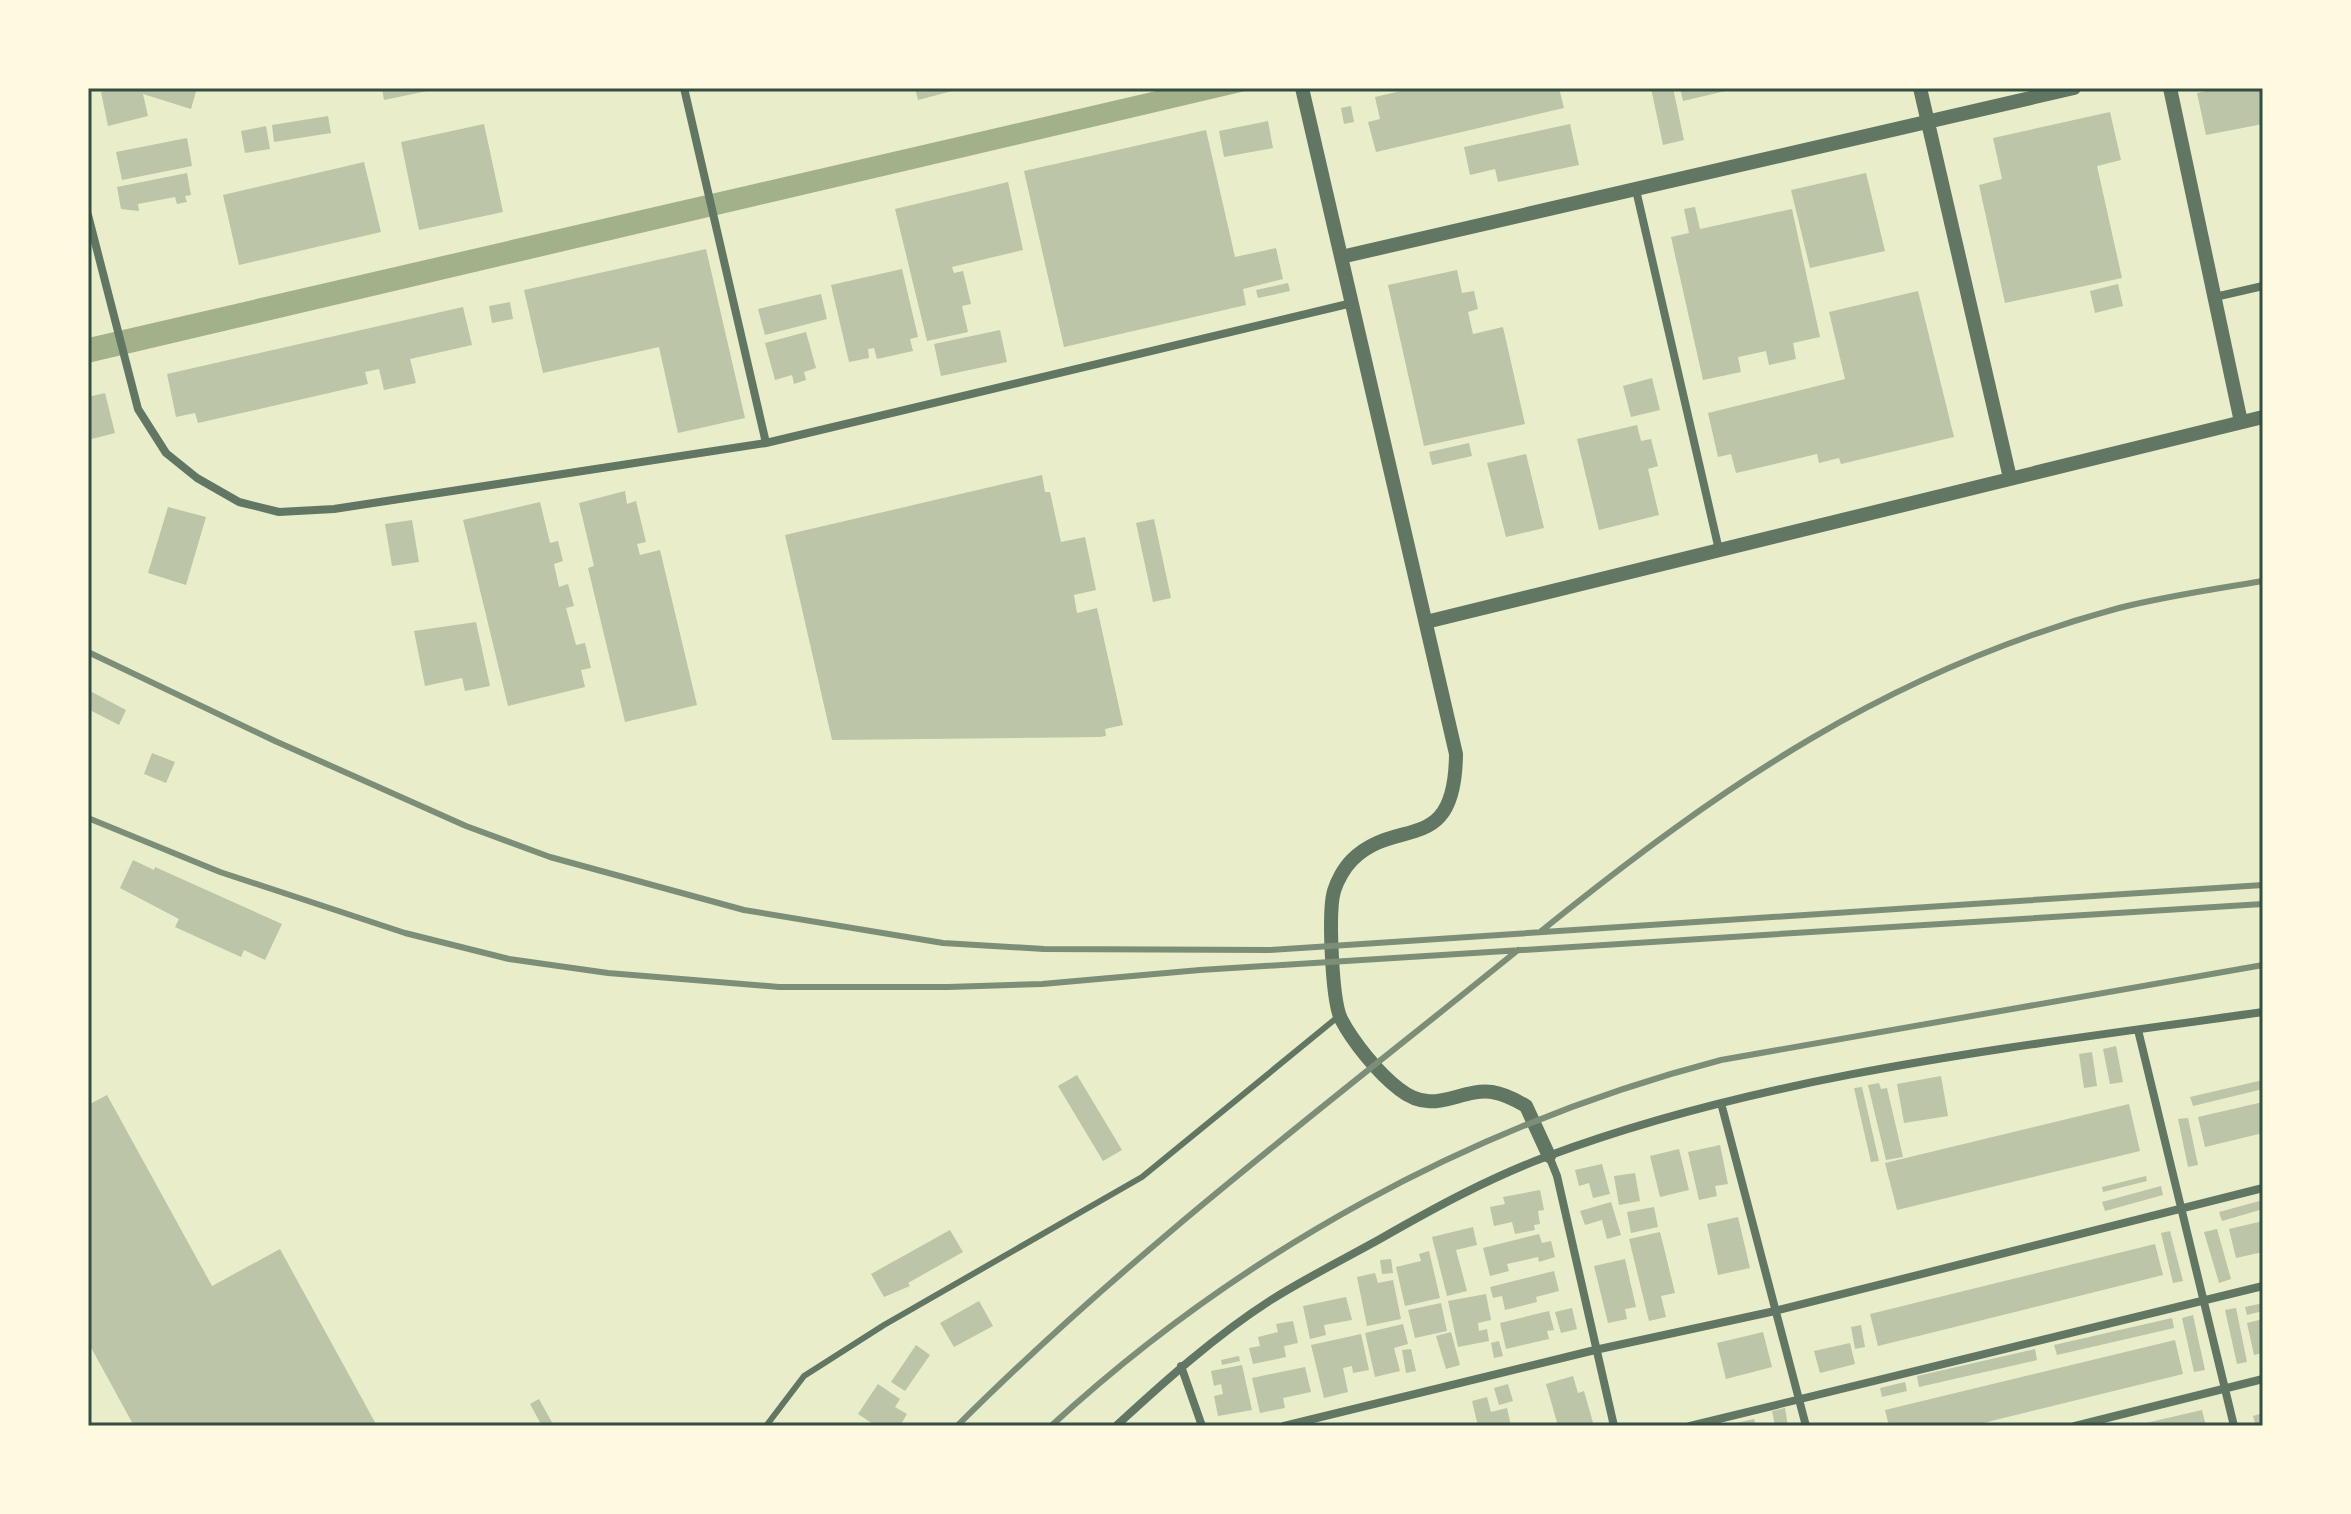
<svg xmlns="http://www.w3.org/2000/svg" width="2351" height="1514" font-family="'Work Sans',sans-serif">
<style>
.water{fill:#a3b18a}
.building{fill:#bcc5a7}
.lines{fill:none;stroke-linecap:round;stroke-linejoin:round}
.service{stroke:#617663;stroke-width:6}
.minor{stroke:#617663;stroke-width:8}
.tertiary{stroke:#617663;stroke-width:14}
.rail{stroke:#7c8e77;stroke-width:6}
.neatline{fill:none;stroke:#344e41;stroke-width:3}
</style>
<rect width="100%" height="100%" fill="#e9edc9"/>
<path class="water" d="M 1169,88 L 1258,88 L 88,363 L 88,338 Z"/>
<path class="building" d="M 115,88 L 197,88 L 191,109 L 143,94 L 148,116 L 108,126 L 101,92 Z
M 382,88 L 437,88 L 437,89 L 384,100 Z
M 915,88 L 960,88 L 960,89 L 918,100 Z
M 1414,88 L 1559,88 L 1564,108 L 1376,152 L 1368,122 L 1380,119 L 1375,97 Z
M 1651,88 L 1673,88 L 1684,140 L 1663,145 Z
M 1680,88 L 1734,88 L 1734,89 L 1683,101 Z
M 2221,88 L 2263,88 L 2263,124 L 2206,135 L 2197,93 Z
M 1351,106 L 1354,122 L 1344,124 L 1341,108 Z
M 2110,112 L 2121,160 L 2097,166 L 2122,278 L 2005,303 L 1979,185 L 2002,179 L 1993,138 Z
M 328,116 L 331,133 L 274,142 L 272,125 Z
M 1268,121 L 1273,148 L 1224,157 L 1219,131 Z
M 484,124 L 503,212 L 419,230 L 401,142 Z
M 1570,124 L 1579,165 L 1498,182 L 1495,169 L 1470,175 L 1464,147 Z
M 266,126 L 270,149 L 245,153 L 241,131 Z
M 1206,130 L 1235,257 L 1276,248 L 1283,279 L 1243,289 L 1246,305 L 1064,347 L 1024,171 Z
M 187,138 L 192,166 L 122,180 L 116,152 Z
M 364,162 L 381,232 L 239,265 L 223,195 Z
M 187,173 L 191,195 L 185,196 L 187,202 L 177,204 L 175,197 L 138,204 L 139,211 L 121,209 L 117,187 Z
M 1866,173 L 1885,251 L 1810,268 L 1791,190 Z
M 1008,182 L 1023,250 L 952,267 L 954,273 L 963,271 L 971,304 L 962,306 L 968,332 L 927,341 L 895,209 Z
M 1695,207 L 1700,229 L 1792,209 L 1820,337 L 1793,343 L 1796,359 L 1769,365 L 1766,351 L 1738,357 L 1741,372 L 1703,380 L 1671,237 L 1689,233 L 1684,209 Z
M 706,249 L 745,418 L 678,433 L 659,347 L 543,373 L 524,290 Z
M 902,269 L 918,337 L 910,339 L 913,351 L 877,359 L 874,348 L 868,349 L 869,358 L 849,362 L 831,285 Z
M 1457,270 L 1462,293 L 1474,291 L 1478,309 L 1468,312 L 1473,334 L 1503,327 L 1525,424 L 1424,446 L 1388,285 Z
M 1288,283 L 1290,291 L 1258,298 L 1256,290 Z
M 2118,284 L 2123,306 L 2095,313 L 2090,291 Z
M 1918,291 L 1954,437 L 1841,464 L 1839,458 L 1819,463 L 1817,454 L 1736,473 L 1731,454 L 1718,457 L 1708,413 L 1845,379 L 1829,312 Z
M 821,294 L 827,319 L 765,335 L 758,309 Z
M 510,302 L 513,319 L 492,323 L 489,306 Z
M 463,307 L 472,345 L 410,359 L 416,383 L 384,390 L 379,369 L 365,372 L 368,384 L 198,423 L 195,413 L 176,417 L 167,374 Z
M 1000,330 L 1007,362 L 941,376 L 934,344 Z
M 806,332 L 816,368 L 804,372 L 806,380 L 794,384 L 792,375 L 775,380 L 765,343 Z
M 1652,378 L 1660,410 L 1631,417 L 1623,386 Z
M 105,393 L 115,433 L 88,440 L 88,397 Z
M 1637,425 L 1641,441 L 1651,439 L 1658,466 L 1648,469 L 1659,515 L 1599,530 L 1577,439 Z
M 1469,443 L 1472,456 L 1432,465 L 1429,452 Z
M 1526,454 L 1544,528 L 1506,537 L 1487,463 Z
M 1042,475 L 1045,492 L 1050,492 L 1061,542 L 1085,537 L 1096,590 L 1074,595 L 1077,613 L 1097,608 L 1123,725 L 1105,729 L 1106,736 L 1100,737 L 832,740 L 785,535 Z
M 625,491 L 627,504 L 636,501 L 646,542 L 637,544 L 640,555 L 660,550 L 697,705 L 625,722 L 588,568 L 594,566 L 579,503 Z
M 540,502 L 550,543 L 558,541 L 563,561 L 554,564 L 559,587 L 568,584 L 574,606 L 566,608 L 576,645 L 585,643 L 591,668 L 581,670 L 585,687 L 508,706 L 463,520 Z
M 168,507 L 206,517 L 186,585 L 148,573 Z
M 1154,519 L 1171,598 L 1153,602 L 1136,523 Z
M 412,520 L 419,562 L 392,566 L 385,524 Z
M 476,622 L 490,686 L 465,691 L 462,678 L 425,686 L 414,631 Z
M 88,690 L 126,710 L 119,725 L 88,709 Z
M 152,753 L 175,762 L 166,783 L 144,774 Z
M 133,860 L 154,870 L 155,867 L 282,924 L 265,960 L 244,950 L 241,957 L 175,927 L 179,919 L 120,888 Z
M 2116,1046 L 2123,1082 L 2110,1084 L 2103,1049 Z
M 2092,1052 L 2097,1086 L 2084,1088 L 2079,1054 Z
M 1077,1075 L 1122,1150 L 1103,1161 L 1058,1086 Z
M 1941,1076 L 1948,1116 L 1904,1123 L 1897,1084 Z
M 2263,1080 L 2263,1089 L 2193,1106 L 2190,1097 Z
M 1879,1083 L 1881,1089 L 1887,1088 L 1903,1157 L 1886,1160 L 1868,1085 Z
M 1862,1087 L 1879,1161 L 1871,1162 L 1854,1088 Z
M 107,1095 L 212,1286 L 280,1249 L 377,1426 L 134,1426 L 88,1342 L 88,1105 Z
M 2263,1102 L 2263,1133 L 2205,1147 L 2198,1117 Z
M 2129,1104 L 2140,1151 L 1897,1210 L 1885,1163 Z
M 2188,1118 L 2198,1165 L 2188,1167 L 2178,1119 Z
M 1720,1145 L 1728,1184 L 1715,1186 L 1717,1196 L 1699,1200 L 1688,1152 Z
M 1679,1149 L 1689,1190 L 1660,1197 L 1650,1156 Z
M 1602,1164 L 1610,1194 L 1593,1198 L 1589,1183 L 1579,1186 L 1575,1170 Z
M 1635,1173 L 1640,1201 L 1619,1205 L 1614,1176 Z
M 2146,1176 L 2147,1181 L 2103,1192 L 2102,1187 Z
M 2161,1186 L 2163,1195 L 2105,1211 L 2102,1202 Z
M 1540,1190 L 1544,1210 L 1538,1211 L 1540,1224 L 1534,1225 L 1535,1230 L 1515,1234 L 1512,1222 L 1494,1226 L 1490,1207 L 1505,1204 L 1503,1197 Z
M 2263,1200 L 2263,1209 L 2222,1221 L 2219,1212 Z
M 1611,1202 L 1621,1235 L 1607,1239 L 1602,1220 L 1585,1225 L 1580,1211 Z
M 1654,1207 L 1658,1227 L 1631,1233 L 1627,1212 Z
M 1738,1217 L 1750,1268 L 1718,1275 L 1707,1224 Z
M 2263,1221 L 2263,1252 L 2236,1258 L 2229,1229 Z
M 1473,1227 L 1477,1245 L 1456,1250 L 1467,1291 L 1447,1296 L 1432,1237 Z
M 2217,1229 L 2231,1279 L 2219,1283 L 2204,1232 Z
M 950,1230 L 963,1252 L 908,1283 L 910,1286 L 884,1297 L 871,1274 Z
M 2170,1231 L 2183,1281 L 2173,1283 L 2161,1233 Z
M 1660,1232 L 1675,1293 L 1661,1296 L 1666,1317 L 1649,1321 L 1629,1239 Z
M 1539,1234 L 1542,1243 L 1551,1241 L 1555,1257 L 1539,1262 L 1538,1257 L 1507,1264 L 1509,1271 L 1490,1276 L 1483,1248 Z
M 2155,1244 L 2163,1275 L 1878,1346 L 1870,1314 Z
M 1429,1251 L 1440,1298 L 1405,1306 L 1396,1267 L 1421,1261 L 1419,1254 Z
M 1391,1259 L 1393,1273 L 1382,1274 L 1380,1260 Z
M 1625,1259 L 1636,1307 L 1625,1309 L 1627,1319 L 1608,1323 L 1594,1266 Z
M 1554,1271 L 1559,1291 L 1536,1297 L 1537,1302 L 1505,1310 L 1502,1296 L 1493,1298 L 1490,1287 Z
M 1375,1273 L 1378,1283 L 1393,1280 L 1401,1319 L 1367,1326 L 1357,1277 Z
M 1486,1294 L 1491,1320 L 1478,1323 L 1479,1331 L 1487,1329 L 1489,1341 L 1458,1347 L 1448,1301 Z
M 1346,1297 L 1352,1320 L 1324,1325 L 1326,1335 L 1310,1339 L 1303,1306 Z
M 979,1301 L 993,1326 L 954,1347 L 940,1323 Z
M 1441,1303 L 1447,1331 L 1415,1338 L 1408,1310 Z
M 2263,1303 L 2263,1311 L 2247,1315 L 2245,1307 Z
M 1572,1308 L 1577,1329 L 1561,1333 L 1555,1312 Z
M 2236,1308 L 2247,1362 L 2237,1364 L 2225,1310 Z
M 1549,1311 L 1554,1330 L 1547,1331 L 1549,1339 L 1506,1349 L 1500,1323 Z
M 2193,1315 L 2205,1370 L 2194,1372 L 2182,1318 Z
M 2172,1318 L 2174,1328 L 2057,1355 L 2054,1345 Z
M 2263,1319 L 2263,1353 L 2254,1355 L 2247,1323 Z
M 1293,1321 L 1298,1343 L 1284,1346 L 1286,1357 L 1253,1364 L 1249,1348 L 1260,1346 L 1258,1337 L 1278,1332 L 1276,1324 Z
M 1403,1324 L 1408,1344 L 1394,1348 L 1400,1371 L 1375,1377 L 1365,1333 Z
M 1861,1325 L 1865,1347 L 1855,1349 L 1851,1327 Z
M 1451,1332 L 1460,1365 L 1446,1369 L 1436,1336 Z
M 1763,1332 L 1772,1367 L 1726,1379 L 1717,1343 Z
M 1361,1334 L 1369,1370 L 1353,1373 L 1352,1366 L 1343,1368 L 1348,1392 L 1324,1398 L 1311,1345 Z
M 2175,1340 L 2183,1374 L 1971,1426 L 1889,1426 L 1885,1410 Z
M 1499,1341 L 1503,1356 L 1494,1358 L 1491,1343 Z
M 1850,1343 L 1855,1364 L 1820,1373 L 1814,1351 Z
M 916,1345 L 930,1355 L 905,1391 L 891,1382 Z
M 1411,1349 L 1416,1371 L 1406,1373 L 1402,1350 Z
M 2035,1349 L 2037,1360 L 1919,1387 L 1917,1376 Z
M 1239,1356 L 1240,1361 L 1222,1365 L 1221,1360 Z
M 1242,1365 L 1252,1410 L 1218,1416 L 1214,1396 L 1223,1394 L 1221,1384 L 1214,1386 L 1211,1371 Z
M 1305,1367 L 1311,1392 L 1283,1398 L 1285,1408 L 1260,1413 L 1252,1378 Z
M 1573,1376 L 1578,1393 L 1584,1391 L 1594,1426 L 1558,1426 L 1546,1384 Z
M 1905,1382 L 1907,1391 L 1882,1397 L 1880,1388 Z
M 878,1384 L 900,1399 L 895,1407 L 907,1414 L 900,1426 L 876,1426 L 858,1414 Z
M 1508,1384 L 1513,1401 L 1499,1405 L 1494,1388 Z
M 1487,1397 L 1491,1412 L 1507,1408 L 1511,1426 L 1478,1426 L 1472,1401 Z
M 539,1399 L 554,1426 L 542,1426 L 530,1404 Z
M 1785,1408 L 1788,1426 L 1775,1426 L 1772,1411 Z
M 2202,1410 L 2206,1426 L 2137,1426 L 2137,1425 Z
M 2263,1413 L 2263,1426 L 2256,1426 L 2253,1416 Z
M 1754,1419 L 1756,1426 L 1727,1426 L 1727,1425 Z"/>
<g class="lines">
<path class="service" d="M 766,1426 L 804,1376 L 884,1325 L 1142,1177 L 1339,1016"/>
<path class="minor" d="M 684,88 L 766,443
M 1636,190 L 1719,550
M 88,215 L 138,409 L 166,453 L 197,478 L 239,502 L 279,512 L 334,509 L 766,443 L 1352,303
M 2215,297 L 2263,286
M 2138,1030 L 2234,1426
M 1721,1103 L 1806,1426
M 1549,1156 L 1557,1176 L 1614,1426
M 1181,1366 L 1202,1426
M 1116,1426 C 1165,1381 1215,1336 1271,1300 C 1306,1278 1344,1259 1380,1239 C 1434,1208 1489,1178 1548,1156 C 1773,1072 2026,1046 2263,1012
M 1284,1426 L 1595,1350 L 1775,1311 L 2263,1188
M 1690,1426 L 2263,1286
M 2075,1426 L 2263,1379"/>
<path class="tertiary" d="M 1302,88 L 1456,754 C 1455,858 1397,815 1352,860 C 1344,868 1337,881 1334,891 C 1328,912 1332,1000 1341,1019 C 1353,1042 1378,1073 1399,1089 C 1434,1117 1458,1088 1492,1092 C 1505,1094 1516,1100 1526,1106 L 1549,1156
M 1920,88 L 2010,478
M 2170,88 L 2241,422
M 1341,257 L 2074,88
M 1426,622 L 2263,417"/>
<path class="rail" d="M 88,652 L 275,741 L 466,826 L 550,857 L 744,910 L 943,943 L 1044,949 L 1269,950 L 2263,885
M 88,818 L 220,872 L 405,933 L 509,959 L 608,973 L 779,987 L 948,987 L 1042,984 L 1200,970 L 2263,904
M 1540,932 C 1722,785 1890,670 2119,608 C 2166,596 2215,589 2263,581
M 957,1426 C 1130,1253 1328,1104 1518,950
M 1051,1426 C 1240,1252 1472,1125 1721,1060 L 2263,965"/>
</g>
<rect width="2351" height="1514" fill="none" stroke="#fefae0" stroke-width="180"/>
<rect x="90" y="90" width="2171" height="1334" class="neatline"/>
</svg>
